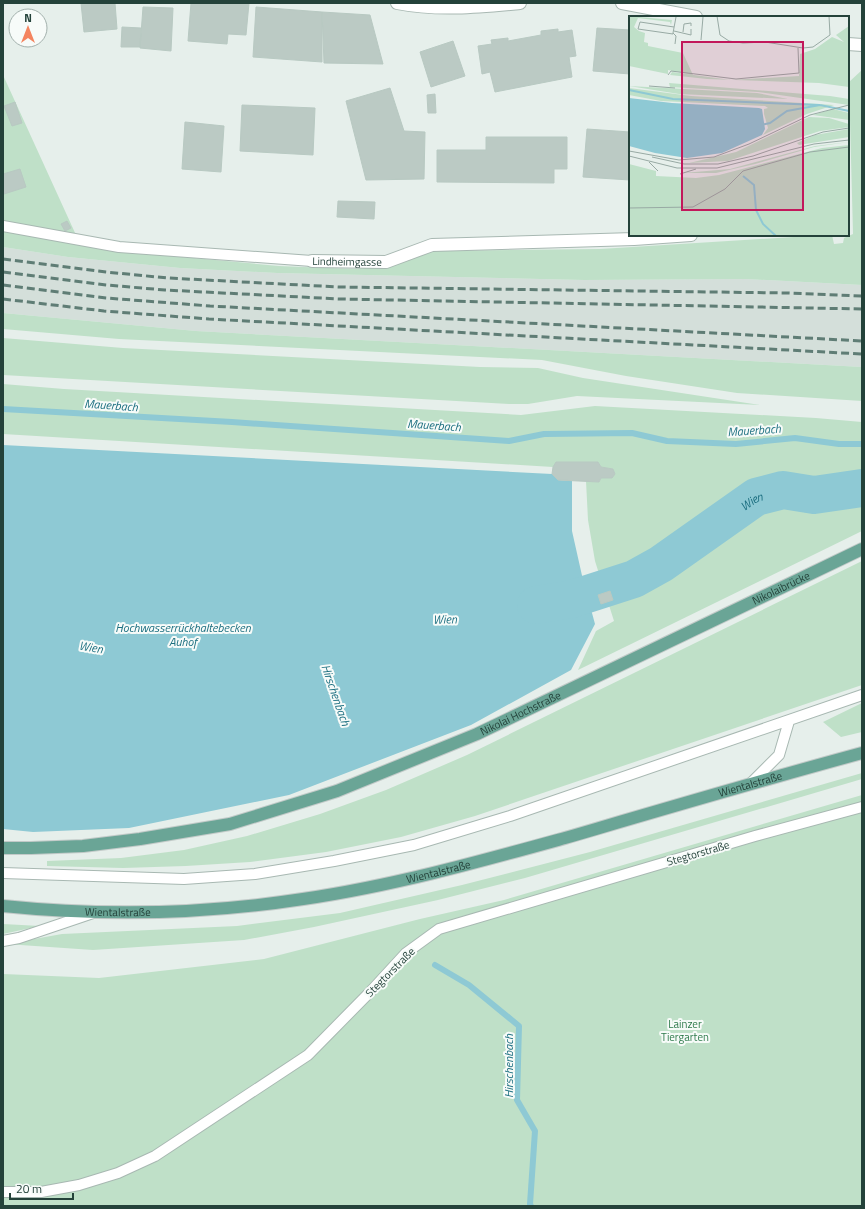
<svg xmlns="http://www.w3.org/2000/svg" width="865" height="1209" font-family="'Titillium Web',sans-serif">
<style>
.built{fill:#d4dfda}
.green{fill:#bfe0c8}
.water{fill:#8ec9d4}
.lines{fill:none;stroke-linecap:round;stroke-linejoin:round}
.stream{stroke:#8ec9d4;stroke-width:6}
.river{stroke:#8ec9d4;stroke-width:38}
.building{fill:#bbcac4;stroke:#b8c9c2}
.lane-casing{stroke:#a8b8b2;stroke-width:12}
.street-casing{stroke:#a8b8b2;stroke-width:14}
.primary-casing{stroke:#c2cac8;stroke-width:14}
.lane{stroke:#fff;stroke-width:10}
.street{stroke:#fff;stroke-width:12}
.primary{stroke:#6aa596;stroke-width:12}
.rail{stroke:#5f7d75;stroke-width:3;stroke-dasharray:8 4;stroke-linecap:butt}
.labels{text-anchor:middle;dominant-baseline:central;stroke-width:4;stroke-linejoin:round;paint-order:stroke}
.street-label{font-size:11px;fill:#24423a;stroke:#f7fbf9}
.park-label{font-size:11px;fill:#2d7a4b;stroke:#f7fbf9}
.water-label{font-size:12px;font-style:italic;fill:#1c6f80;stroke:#f7fbf9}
.inset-river{fill:none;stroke:#8ec9d4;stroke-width:2}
.inset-road{fill:none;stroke:#98aaa4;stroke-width:1}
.view{fill:#c2185b;fill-opacity:0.15;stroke:#c2185b;stroke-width:2}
.inset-edge{fill:none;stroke:#24423a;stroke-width:2}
</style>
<rect width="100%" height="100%" fill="#e6efeb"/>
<path class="built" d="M 3,247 L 68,257 L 180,268 L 277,273 L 584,280 L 746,279 L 862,285 L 862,367 L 196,331 L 3,313 Z"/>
<path class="green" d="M 862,70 L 862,285 L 746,279 L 584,280 L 277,273 L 180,268 L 68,257 L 3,247 L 3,231 L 118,251 L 279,266 L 354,269 L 392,266 L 432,251 L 600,249 L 825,235 L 832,235 L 834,244 L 843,243 L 844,238 L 853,234 L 849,82 Z
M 3,75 L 76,235 L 3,221 Z
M 3,313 L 196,331 L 862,367 L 862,401 L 737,393 L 626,376 L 542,360 L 119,339 L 3,329 Z
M 3,338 L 123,348 L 480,367 L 538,368 L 583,378 L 760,405 L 577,396 L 528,404 L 509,404 L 3,375 Z
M 3,384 L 64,389 L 521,415 L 595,406 L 816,418 L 862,422 L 862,531 L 578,670 L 596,631 L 614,621 L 595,561 L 588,520 L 586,481 L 599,482 L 601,478 L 611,478 L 615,474 L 613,469 L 601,467 L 598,462 L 557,462 L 553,467 L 3,434 Z
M 862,561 L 862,685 L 475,816 L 401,837 L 326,852 L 250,862 L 186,866 L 123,868 L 47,866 L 47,861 L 121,858 L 184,850 L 247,836 L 320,814 L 386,790 L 467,755 Z
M 862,703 L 862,732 L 841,737 L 823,722 Z
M 862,773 L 862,779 L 525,878 L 438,900 L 314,927 L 244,940 L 93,950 L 6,944 L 62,934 L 237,926 L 340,913 L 462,885 L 590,852 Z
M 862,795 L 862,1206 L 3,1206 L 3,974 L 99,978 L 264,959 L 420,919 L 504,900 Z
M 3,924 L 40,926 L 3,934 Z"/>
<path class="water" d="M 3,445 L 552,474 L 558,480 L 572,481 L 572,531 L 583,580 L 595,624 L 571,670 L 471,725 L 289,795 L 129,828 L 33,832 L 3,829 Z"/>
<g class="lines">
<path class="stream" d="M 3,409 L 232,422 L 509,441 L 544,434 L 632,433 L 667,441 L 736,444 L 795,438 L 839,444 L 862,444
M 435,965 L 469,985 L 519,1026 L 517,1100 L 535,1131 L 530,1204 L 531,1206"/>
<path class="river" id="s1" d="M 536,605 L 572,599 L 634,579 L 661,564 L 756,497 L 783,490 L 814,495 L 862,488"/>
</g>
<path class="building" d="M 81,3 L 115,3 L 117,29 L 84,32 Z
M 191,3 L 249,3 L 246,35 L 228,34 L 227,44 L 188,41 Z
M 143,7 L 173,8 L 171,51 L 140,48 Z
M 256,7 L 322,12 L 322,62 L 253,57 Z
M 322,12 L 370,15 L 383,64 L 324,63 Z
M 122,27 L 141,28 L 140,47 L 121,47 Z
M 597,28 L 630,30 L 630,74 L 593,71 Z
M 558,29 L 558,32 L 572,30 L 576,56 L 569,57 L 572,77 L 495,92 L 490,72 L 482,74 L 478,46 L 492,44 L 491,40 L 508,38 L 508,41 L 541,35 L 541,31 Z
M 453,41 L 465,76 L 431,87 L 420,52 Z
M 390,88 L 404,131 L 425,132 L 424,179 L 366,180 L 346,101 Z
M 435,94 L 436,113 L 428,113 L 427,95 Z
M 15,102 L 22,123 L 12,126 L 4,106 Z
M 242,105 L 315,108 L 313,155 L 240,151 Z
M 185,122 L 224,126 L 221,172 L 182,169 Z
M 587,129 L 630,132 L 630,180 L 583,177 Z
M 486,137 L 567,137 L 567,169 L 554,169 L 554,183 L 437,182 L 437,150 L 486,150 Z
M 20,169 L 26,187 L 4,194 L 3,190 L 3,174 Z
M 338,201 L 375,202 L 374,219 L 337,217 Z
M 67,221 L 71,228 L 65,231 L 61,224 Z
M 556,462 L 598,462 L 601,467 L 613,469 L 615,474 L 612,478 L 601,478 L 599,482 L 558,480 L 552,474 L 553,467 Z
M 610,591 L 613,600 L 601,604 L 598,595 Z"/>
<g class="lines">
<g class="lane-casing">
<path id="lane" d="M 3,226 L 119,247 L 312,261
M 749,785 L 779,755 L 789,721
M 3,873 L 184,879 L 255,874 L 334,861 L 414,845 L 510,816 L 862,695
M 3,941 L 19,938 L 93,913
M 3,1192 L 41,1192 L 79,1185 L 118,1173 L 155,1156 L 308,1055 L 372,990 L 406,953 L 439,929 L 755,836 L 862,807"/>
</g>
<g class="street-casing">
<g id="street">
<path d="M 397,3 C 438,11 478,7 520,3"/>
<path d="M 622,3 L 696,17"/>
<path d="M 848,44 L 862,45"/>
<path id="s2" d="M 312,261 L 386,262 L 432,245 L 634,239 L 691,235"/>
</g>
</g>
<g class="primary-casing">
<g id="primary">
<path id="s3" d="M 3,848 L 31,848 L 83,846 L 140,839 L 230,824 L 337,791 L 477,734 L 862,549"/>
<path id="s4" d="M 3,906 C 101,916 205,914 303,899 C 392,886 478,862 565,838 C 664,809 762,780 862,753"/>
</g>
</g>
<use href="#lane" class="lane"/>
<use href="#street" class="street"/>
<use href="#primary" class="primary"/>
<path class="rail" d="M 3,259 L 106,272 L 168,278 L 339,287 L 788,293 L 862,296
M 3,272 L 106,285 L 165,290 L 340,299 L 862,309
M 3,285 L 106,298 L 210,306 L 862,341
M 3,299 L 104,311 L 209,319 L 862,354"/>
</g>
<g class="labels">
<g class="street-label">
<text stroke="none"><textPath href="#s2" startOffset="35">Lindheimgasse</textPath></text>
<text stroke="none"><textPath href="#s3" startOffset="829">Nikolaibrücke</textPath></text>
<text stroke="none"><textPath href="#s3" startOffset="540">Nikolai Hochstraße</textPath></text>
<text stroke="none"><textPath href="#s4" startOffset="763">Wientalstraße</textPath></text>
<text transform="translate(698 853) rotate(-16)">Stegtorstraße</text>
<text stroke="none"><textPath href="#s4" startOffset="439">Wientalstraße</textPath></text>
<text stroke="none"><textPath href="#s4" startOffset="115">Wientalstraße</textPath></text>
<text transform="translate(390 972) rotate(-45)">Stegtorstraße</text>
</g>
<g class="park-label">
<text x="685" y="1024">Lainzer<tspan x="685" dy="13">Tiergarten</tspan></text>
</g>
<g class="water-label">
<text transform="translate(111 405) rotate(4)">Mauerbach</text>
<text transform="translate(434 425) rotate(4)">Mauerbach</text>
<text transform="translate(754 430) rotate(-4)">Mauerbach</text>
<text stroke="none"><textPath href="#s1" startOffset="243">Wien</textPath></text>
<text transform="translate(445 619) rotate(-1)">Wien</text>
<text x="183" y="627">Hochwasserrückhaltebecken<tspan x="183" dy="14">Auhof</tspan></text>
<text transform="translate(91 647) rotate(9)">Wien</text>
<text transform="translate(336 695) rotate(71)">Hirschenbach</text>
<text transform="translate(508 1066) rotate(-90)">Hirschenbach</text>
</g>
</g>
<g transform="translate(629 16)">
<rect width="220" height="220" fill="#e6efeb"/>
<path d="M 0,0 L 43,4 L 42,9 L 41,6 L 9,2 L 5,11 L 10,15 L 16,17 L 15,26 L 19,27 L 19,30 L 54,37 L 64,59 L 39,54 L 39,58 L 0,50 ZM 220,10 L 220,71 L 190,67 L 78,63 L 41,59 L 43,56 L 102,64 L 170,60 L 171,38 L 186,33 L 203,21 L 215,26 L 207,19 ZM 40,67 L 201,80 L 220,83 L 220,89 L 129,76 L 41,71 ZM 0,70 L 128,77 L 159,83 L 50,78 ZM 0,72 L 62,80 L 205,89 L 178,98 L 134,119 L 139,112 L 135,98 L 135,93 L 139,92 L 136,90 L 32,85 L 0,79 ZM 204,93 L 220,97 L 220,104 L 184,99 ZM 180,101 L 200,102 L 220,108 L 220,111 L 191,115 L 99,145 L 60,147 L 107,136 ZM 220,113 L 220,121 L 170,129 L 168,127 L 186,119 ZM 220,126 L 185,131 L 126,148 L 87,157 L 54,157 L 101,153 L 186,130 ZM 220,129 L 220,220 L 0,220 L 0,148 L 27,155 L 27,160 L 67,162 L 90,159 L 193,132 Z" fill="#bfe0c8"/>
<path d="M 0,82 L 43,87 L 130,92 L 133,93 L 136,113 L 133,119 L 93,137 L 58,142 L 26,137 L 0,130 Z" fill="#8ec9d4"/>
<path class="inset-river" d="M 0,74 L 44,83 L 191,89M 128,110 L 141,107 L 158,95 L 191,89 L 220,95M 114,160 L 125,169 L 127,194 L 134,208 L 147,220"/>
<path class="inset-road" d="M 39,0 L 85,0M 88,0 L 91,19 L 100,25 L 114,27 L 136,26 L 174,32 L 184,31 L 201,19 L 200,0M 45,11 L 11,6 L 9,13 L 44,18 L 44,17 L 47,1M 45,15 L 62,19 L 62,13M 54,16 L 55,8 L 62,7 L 62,10M 44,17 L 47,20 L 46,28M 72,24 L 74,1M 39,59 L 42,55 L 107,63 L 170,57 L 169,32M 20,70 L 46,72M 0,135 L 50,144 L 85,141 L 120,128 L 181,99 L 220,89M 0,140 L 48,152 L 88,152 L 185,128 L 220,124M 23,141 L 55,148 L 89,148 L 124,140 L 194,116 L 220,112M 20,146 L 29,155M 51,158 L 67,153M 0,192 L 64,191 L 96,173 L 114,155 L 181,136 L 220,131"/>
<path class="view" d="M 53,26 L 174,26 L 174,194 L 53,194 Z"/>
<rect width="220" height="220" class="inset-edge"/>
</g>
<rect width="865" height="1209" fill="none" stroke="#24423a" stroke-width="8"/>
<g transform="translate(28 28)"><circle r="19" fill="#f7fbf9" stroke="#a3b1ad"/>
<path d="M0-3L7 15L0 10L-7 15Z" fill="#f4845f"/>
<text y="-6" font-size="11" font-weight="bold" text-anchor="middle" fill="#24423a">N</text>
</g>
<path d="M10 1193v6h63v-6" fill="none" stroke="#24423a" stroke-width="2"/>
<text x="16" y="1193" font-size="12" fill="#24423a" stroke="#f7fbf9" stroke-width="3" paint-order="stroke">20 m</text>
</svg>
